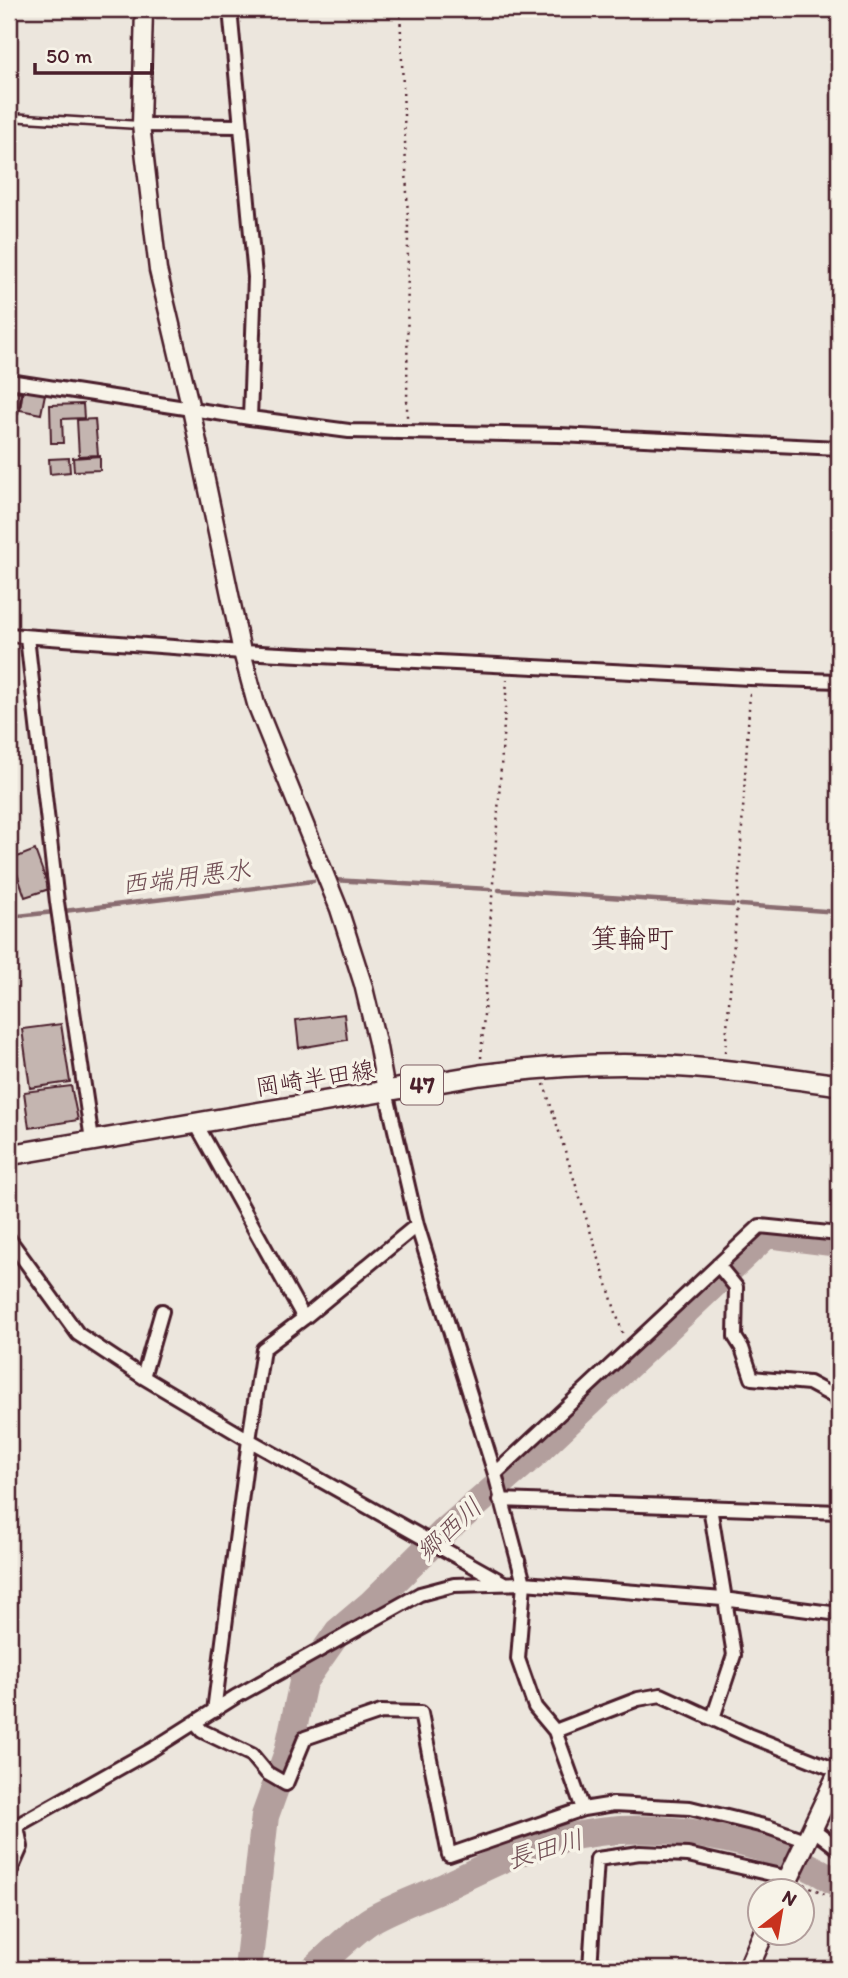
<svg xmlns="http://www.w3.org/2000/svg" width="848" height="1978" font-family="Itim,'Klee One',sans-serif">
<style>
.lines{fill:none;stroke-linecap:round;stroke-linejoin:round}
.stream{stroke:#896c6f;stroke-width:4.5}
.river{stroke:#b39f9d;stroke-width:28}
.building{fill:#c4b5b0;stroke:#4a1f2b;stroke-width:2}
.service-casing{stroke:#4a1f2b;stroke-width:11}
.minor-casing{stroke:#4a1f2b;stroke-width:18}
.tertiary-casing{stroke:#4a1f2b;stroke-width:21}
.primary-casing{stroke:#4a1f2b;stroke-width:24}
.path{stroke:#4a1f2b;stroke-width:2.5;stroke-dasharray:2 5;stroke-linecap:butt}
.service{stroke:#f7f3e8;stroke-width:6}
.minor{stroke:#f7f3e8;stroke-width:12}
.tertiary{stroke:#f7f3e8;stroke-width:16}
.primary{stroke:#f7f3e8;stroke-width:19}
.labels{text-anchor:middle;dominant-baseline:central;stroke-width:7;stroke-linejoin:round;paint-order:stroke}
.shield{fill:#f7f3e8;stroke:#7e5f64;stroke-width:2}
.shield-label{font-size:23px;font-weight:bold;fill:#4a1f2b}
.street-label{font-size:24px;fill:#4a1f2b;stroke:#f7f3e8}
.water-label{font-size:26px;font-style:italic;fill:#6f4c53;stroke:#f7f3e8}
.quarter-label{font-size:28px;fill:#4a1f2b;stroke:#f7f3e8}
</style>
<rect width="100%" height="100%" fill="#ece6dd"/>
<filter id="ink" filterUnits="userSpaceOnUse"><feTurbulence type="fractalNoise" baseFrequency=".0143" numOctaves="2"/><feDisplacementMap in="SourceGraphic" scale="14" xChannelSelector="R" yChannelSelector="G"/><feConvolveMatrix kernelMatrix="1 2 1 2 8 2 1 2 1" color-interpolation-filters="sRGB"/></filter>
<g filter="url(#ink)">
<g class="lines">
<path class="stream" d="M 333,880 L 489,889
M 499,890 L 733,905
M 741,905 L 839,912
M 64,911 L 313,881
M 9,917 L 54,912"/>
<path class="river" d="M 248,1969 L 265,1816 L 288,1752 L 303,1682 L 338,1632 L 371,1604 L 445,1531 L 531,1457 L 767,1234 L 839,1243
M 314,1969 C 328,1957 356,1929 371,1920 C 395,1906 423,1897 448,1885 C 485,1867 522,1848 562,1839 C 648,1817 765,1835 839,1884"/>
</g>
<path class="building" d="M 23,390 L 45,394 L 41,414 L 20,410 Z
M 9,391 L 21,393 L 18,414 L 9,413 Z
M 83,404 L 84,418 L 62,419 L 63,443 L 51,443 L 50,405 Z
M 95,419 L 98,455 L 79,456 L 77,420 Z
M 100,456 L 100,470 L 74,471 L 73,458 Z
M 69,458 L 70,472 L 50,474 L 49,459 Z
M 35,850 L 49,889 L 25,897 L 12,859 Z
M 344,1014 L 347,1040 L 299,1048 L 296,1020 Z
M 61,1024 L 70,1082 L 30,1088 L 22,1029 Z
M 71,1086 L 78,1120 L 29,1128 L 24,1092 Z"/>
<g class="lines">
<g class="service-casing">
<path id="service" d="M 9,117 L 139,125"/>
</g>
<g class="minor-casing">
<path id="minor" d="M 230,9 L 255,277 L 250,418
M 141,125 L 239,126
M 9,381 L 250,418 L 349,431 L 559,435 L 839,448
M 9,635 L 242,652 L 750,678 L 839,681
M 27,637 L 57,902 L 92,1140
M 386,1091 L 417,1225 L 495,1474 L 524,1583 L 518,1659 L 535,1707 L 555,1731 L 583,1809
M 195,1122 L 304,1318 L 263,1349 L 249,1440 L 214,1711
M 9,1239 L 78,1334 L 143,1377 L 249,1440 L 502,1582
M 718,1265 L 736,1287 L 735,1337 L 742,1348 L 752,1378 L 809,1383 L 835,1397 L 839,1407
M 304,1318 L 417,1225
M 143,1377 L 162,1311
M 495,1474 L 760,1226 L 839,1234
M 500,1500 L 839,1512
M 710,1507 L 734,1655 L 713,1718
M 195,1723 L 202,1731 L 252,1755 L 267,1773 L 286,1784 L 305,1738 L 381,1712 L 421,1713 L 449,1855 L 583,1809 L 614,1804 L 690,1808 L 768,1827 L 807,1841
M 555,1731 L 638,1699 L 661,1695 L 748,1735 L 839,1771
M 813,1829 L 839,1849
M 9,1830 L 153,1749 L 235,1697 L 420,1594 L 454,1585 L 524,1583 L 723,1599 L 839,1614
M 9,1874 L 21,1847 L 17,1826
M 590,1969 L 597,1859 L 640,1853 L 688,1855 L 789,1878"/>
</g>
<g class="tertiary-casing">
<path id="tertiary" d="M 144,9 L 141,125 L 158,270 L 191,409 L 242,652 L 256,704 L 339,909 L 363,984 L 377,1042 L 386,1091"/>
</g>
<g class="primary-casing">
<path id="primary" d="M 9,1155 L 480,1075 C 535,1068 591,1063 647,1065 C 711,1067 775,1076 839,1085
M 783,1890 L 839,1772
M 748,1969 L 764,1932"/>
</g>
<path class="path" d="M 400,9 L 408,220 L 407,418
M 725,1052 L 738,894 L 750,692
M 481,1058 L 507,680
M 544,1084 L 623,1335
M 804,1884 L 839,1901"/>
<use href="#service" class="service"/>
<use href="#minor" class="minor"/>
<use href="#tertiary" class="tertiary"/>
<use href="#primary" class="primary"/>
</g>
</g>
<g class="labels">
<rect class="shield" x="401" y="1065.5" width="42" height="39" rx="5"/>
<g class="shield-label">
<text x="422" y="1085">47</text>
</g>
<g class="street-label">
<text transform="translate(315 1078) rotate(-9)">岡崎半田線</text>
</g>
<g class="water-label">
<text transform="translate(186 877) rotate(-7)">西端用悪水</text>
<text transform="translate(449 1529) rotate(-43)">郷西川</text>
<text transform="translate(545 1849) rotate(-16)">長田川</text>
</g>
<g class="quarter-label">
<text x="632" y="938">箕輪町</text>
</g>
</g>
<rect width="848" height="1978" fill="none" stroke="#f7f3e8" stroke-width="35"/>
<rect x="18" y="18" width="813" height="1943" fill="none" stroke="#4a1f2b" stroke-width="2.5" filter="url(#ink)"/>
<g transform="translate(781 1912) rotate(31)"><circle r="33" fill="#f7f3e8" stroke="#b29e9c" stroke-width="2"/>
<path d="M0-5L12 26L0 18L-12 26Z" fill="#c8321e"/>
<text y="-10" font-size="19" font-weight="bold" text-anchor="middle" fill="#4a1f2b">N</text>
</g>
<path d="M35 63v10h117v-10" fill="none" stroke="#4a1f2b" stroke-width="3.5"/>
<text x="46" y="63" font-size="21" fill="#4a1f2b" stroke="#f7f3e8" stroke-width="5" paint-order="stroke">50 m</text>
</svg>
